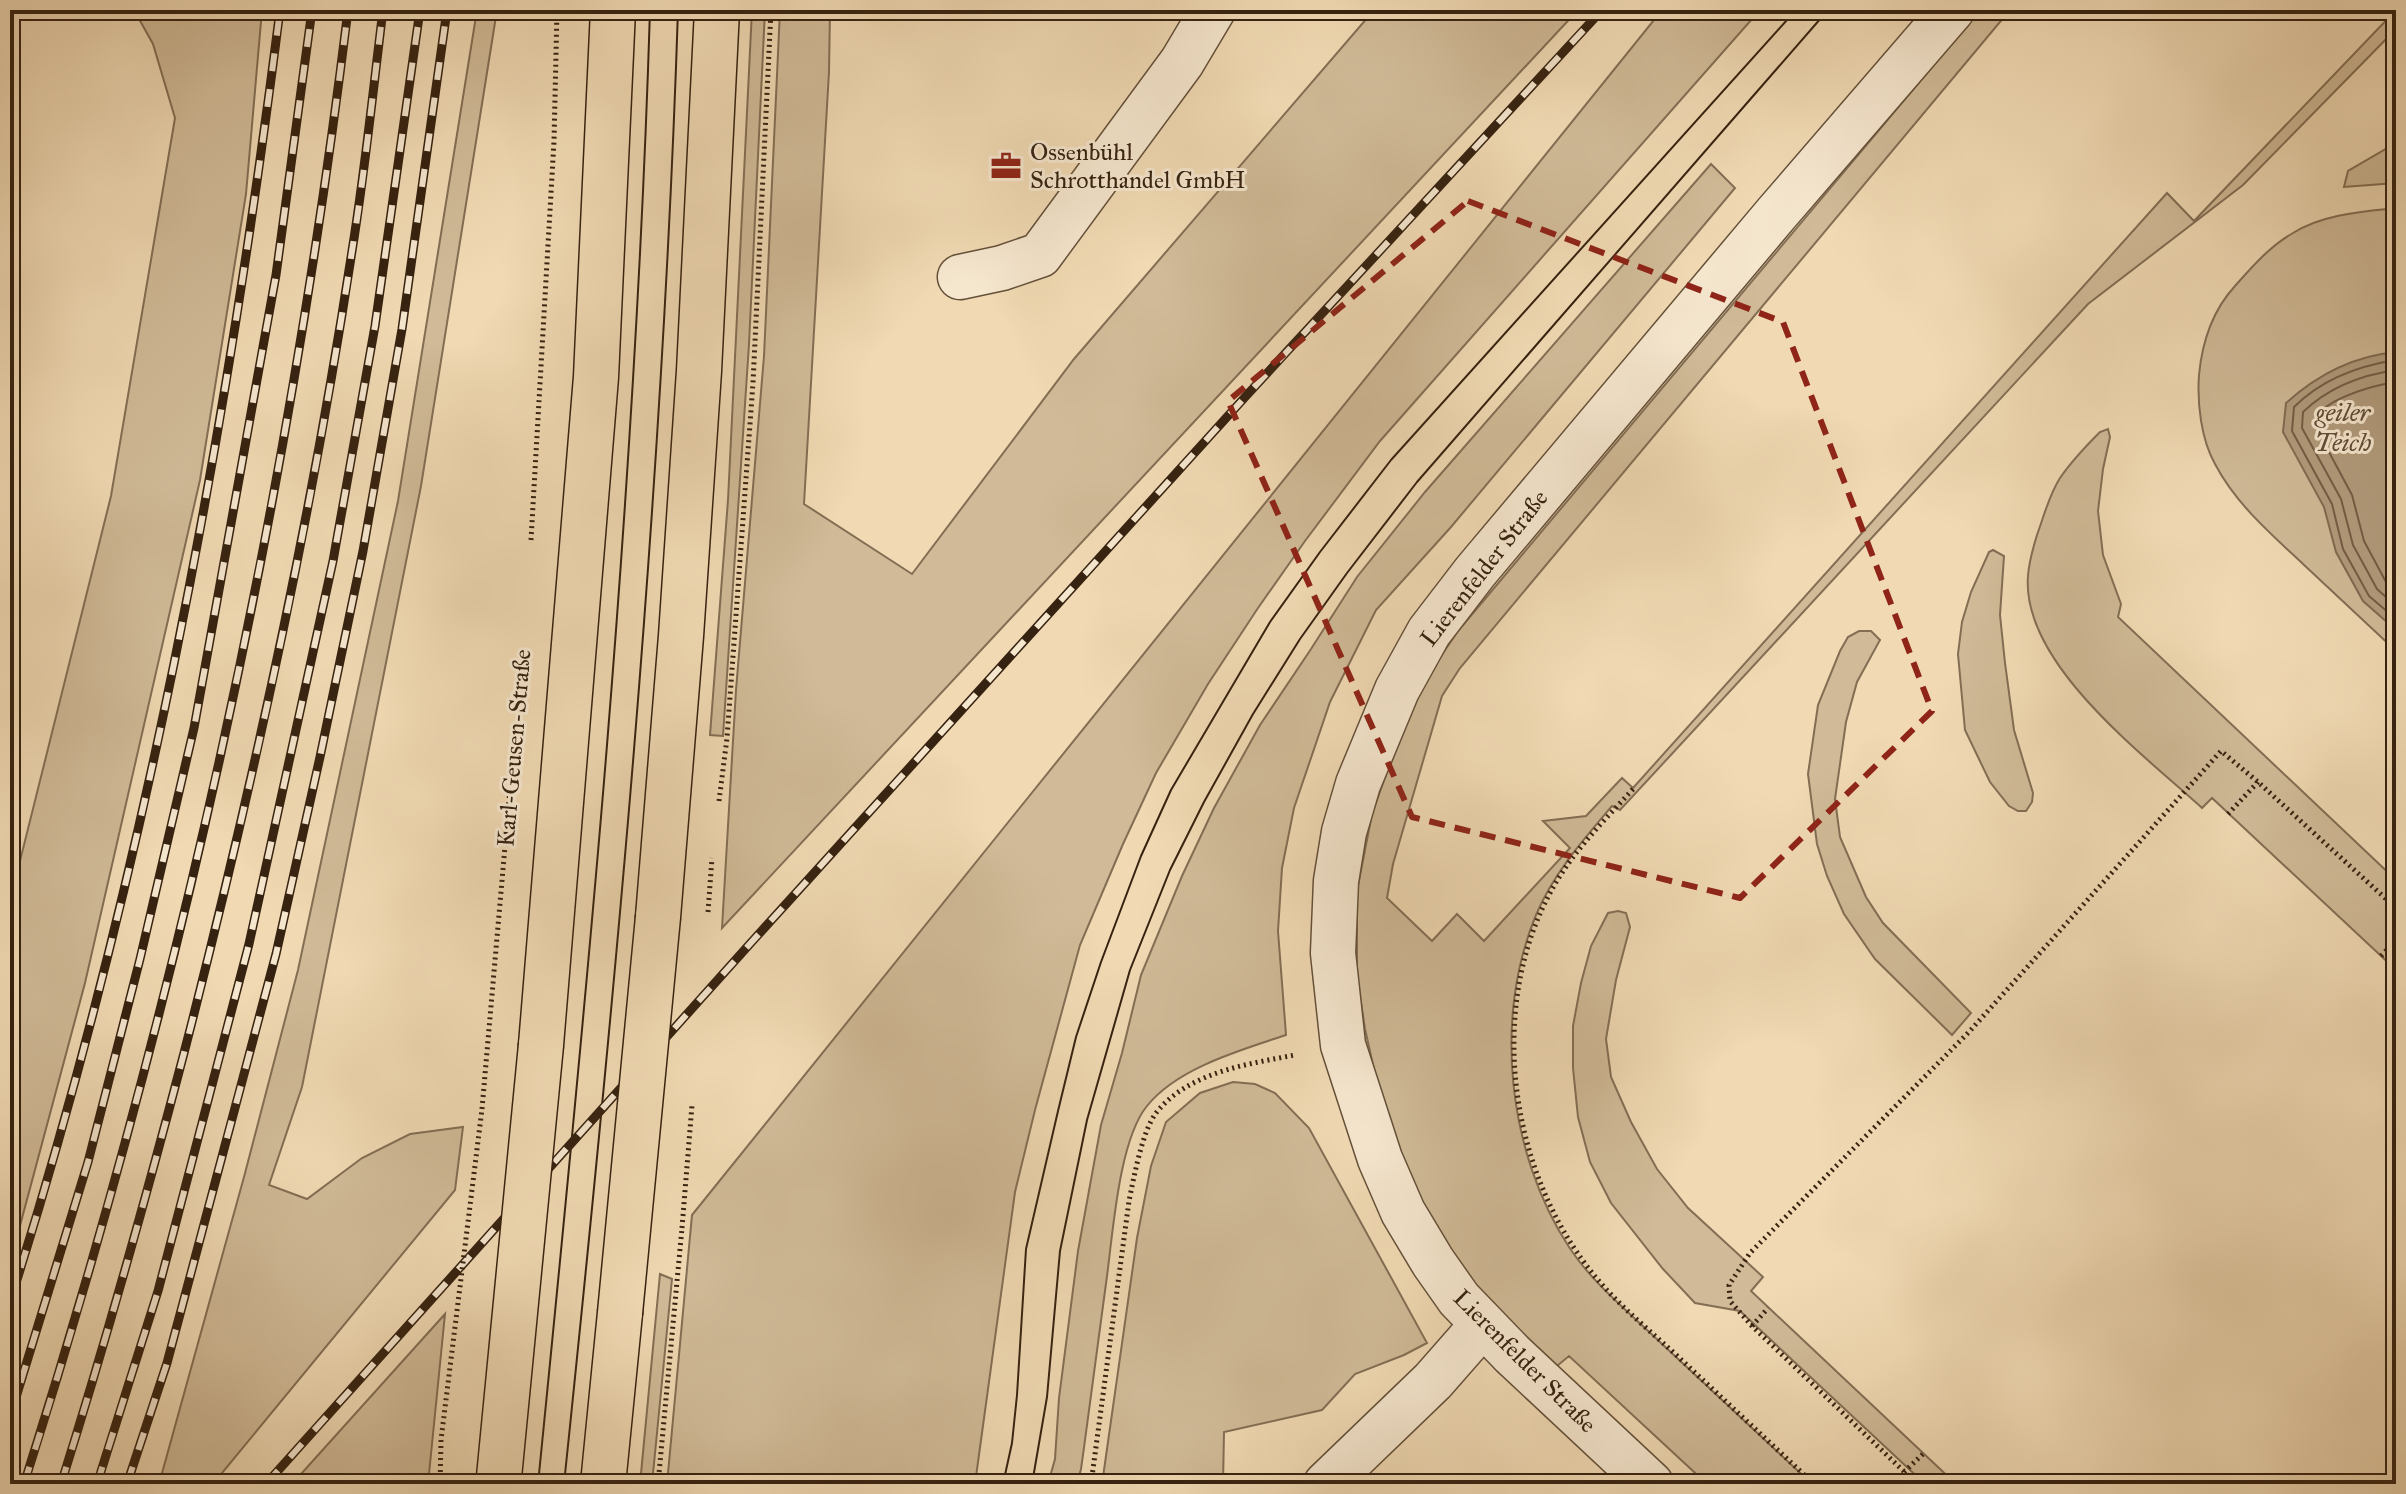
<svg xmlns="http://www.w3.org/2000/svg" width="2406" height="1494" font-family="'IM FELL Great Primer',serif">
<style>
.green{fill:#d0ba97;stroke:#836e54;stroke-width:2}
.water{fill:#b19b7c;stroke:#806b51;stroke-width:2}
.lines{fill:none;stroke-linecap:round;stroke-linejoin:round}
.shore{stroke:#745e46;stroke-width:2}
.minor-casing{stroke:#645039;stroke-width:47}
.major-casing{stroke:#362210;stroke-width:47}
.path{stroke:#362210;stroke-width:5;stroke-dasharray:2 4;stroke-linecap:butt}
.minor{stroke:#f5e6ce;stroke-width:44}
.major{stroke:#f0d9b3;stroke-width:44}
.tram{stroke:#362210;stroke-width:2}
.rail-casing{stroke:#362210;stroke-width:9}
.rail{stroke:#f5e6ce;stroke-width:6;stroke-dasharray:18;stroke-linecap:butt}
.major-bridge-casing{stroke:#362210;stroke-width:47;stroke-linecap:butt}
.path-bridge{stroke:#362210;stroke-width:5;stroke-dasharray:2 4;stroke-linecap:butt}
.major-bridge{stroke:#f0d9b3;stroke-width:44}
.marked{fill:none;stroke:#8f2418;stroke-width:6;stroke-dasharray:16 10;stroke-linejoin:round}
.labels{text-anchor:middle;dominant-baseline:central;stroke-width:6;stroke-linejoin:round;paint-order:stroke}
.poi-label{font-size:24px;fill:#362210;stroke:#f5e6ce;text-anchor:start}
.street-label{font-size:24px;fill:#362210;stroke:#f5e6ce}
.water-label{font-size:26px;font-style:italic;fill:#614c36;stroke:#f5e6ce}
</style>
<rect width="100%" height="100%" fill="#f0d9b3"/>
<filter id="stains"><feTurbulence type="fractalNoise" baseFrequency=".0025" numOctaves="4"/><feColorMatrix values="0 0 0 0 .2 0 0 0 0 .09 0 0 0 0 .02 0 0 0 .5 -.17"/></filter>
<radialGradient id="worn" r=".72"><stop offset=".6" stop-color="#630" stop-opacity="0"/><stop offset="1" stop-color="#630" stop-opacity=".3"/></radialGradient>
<path class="green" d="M 134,10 L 262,10 L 246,194 L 200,480 L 85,983 L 10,1263 L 10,901 L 111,496 L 175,118 L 153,44 Z
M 477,10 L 497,10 L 421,486 L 302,1087 L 269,1185 L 307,1199 L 362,1158 L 410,1134 L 463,1127 L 455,1190 L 213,1484 L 159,1484 L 244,1177 L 298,970 L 398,501 Z
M 752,10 L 765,10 L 749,344 L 723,736 L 710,735 L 728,500 Z
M 780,10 L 830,10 L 829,72 L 804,504 L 912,574 L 1074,359 L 1374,10 L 1578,10 L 722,928 L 736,690 L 764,356 Z
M 1662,10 L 1760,10 L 1380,441 L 1305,541 L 1258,608 L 1208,684 L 1156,773 L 1123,844 L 1080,945 L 1035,1110 L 1015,1192 L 975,1484 L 667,1484 L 692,1215 Z
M 1980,10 L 2010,10 L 1460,668 L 1442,696 L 1393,864 L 1387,898 L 1432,941 L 1457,914 L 1484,941 L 1570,848 L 1543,821 L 1586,816 L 1622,778 L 1633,788 L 2167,193 L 2194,221 L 2396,10 L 2396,29 L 2243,185 L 2088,304 L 1620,810 L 1612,806 C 1583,840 1553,874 1536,915 C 1493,1018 1508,1154 1569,1247 C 1593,1284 1630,1313 1661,1343 C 1712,1390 1762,1437 1812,1484 L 1707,1484 L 1569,1356 L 1551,1371 L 1491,1310 L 1448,1250 L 1401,1161 L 1382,1105 L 1365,1029 L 1357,976 L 1357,891 L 1372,814 L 1414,696 L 1458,631 Z
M 2396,143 L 2396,183 L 2344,187 L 2348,171 Z
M 1711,164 L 1735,188 L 1451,527 L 1376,610 L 1330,702 L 1294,808 L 1282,868 L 1278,931 L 1286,1035 C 1241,1050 1177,1068 1147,1106 C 1119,1140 1113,1232 1107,1276 C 1098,1341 1090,1405 1081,1469 L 1077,1484 L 1048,1484 L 1055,1459 L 1059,1398 L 1078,1251 L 1101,1125 L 1122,1053 L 1141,975 L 1182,876 L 1214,808 L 1260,725 L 1311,649 L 1357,577 L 1425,492 Z
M 2387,209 L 2396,211 L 2396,651 C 2365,622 2334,593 2303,564 C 2270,533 2236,504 2215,464 C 2201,439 2197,403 2199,375 C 2202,343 2213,310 2235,286 C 2252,267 2270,246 2293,233 C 2320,216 2356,212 2387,209 Z
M 2108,429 L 2110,437 L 2103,469 L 2098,511 L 2103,555 L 2121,604 L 2118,617 L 2396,880 L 2396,970 L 2212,798 L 2202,808 C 2144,755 2021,663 2028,576 C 2029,562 2033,548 2037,535 C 2044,516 2049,495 2060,478 C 2071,462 2086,446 2100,432 Z
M 1993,550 L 2004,556 L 2000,615 L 2005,663 L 2014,730 L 2033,793 L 2032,802 L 2026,811 L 2018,811 L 2009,806 L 1990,782 L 1965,730 L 1958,654 L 1962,622 L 1971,592 L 1989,552 Z
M 1859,631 L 1871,631 L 1880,640 L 1857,682 L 1846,722 L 1835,799 L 1840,837 L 1866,897 L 1883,923 L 1971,1013 L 1952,1035 L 1875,959 L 1844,914 L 1827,876 L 1817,844 L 1808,774 L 1818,705 L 1840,651 L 1848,637 Z
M 1618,911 L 1626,913 L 1630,927 L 1616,980 L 1606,1039 L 1611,1077 L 1631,1122 L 1657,1169 L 1688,1208 L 1763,1277 L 1751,1291 L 1956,1484 L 1925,1484 L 1740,1311 L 1695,1303 L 1663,1269 L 1611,1203 L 1590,1162 L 1578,1117 L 1573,1068 L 1573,1026 L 1581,983 L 1591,946 L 1608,913 Z
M 1233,1082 L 1255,1084 L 1275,1093 L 1309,1128 L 1427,1343 L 1404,1355 L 1355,1374 L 1322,1410 L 1224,1432 L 1223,1484 L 1102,1484 L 1137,1238 L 1151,1166 L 1166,1122 L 1200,1093 Z
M 660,1274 L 672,1279 L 652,1484 L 640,1484 Z
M 445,1314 L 428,1484 L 292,1484 Z"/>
<path class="water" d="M 2396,352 L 2396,630 L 2363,601 L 2336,552 L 2324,507 L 2283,432 L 2286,403 C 2317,375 2354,356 2396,352 Z"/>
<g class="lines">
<path class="shore" d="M 2396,360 C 2357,366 2322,379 2294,407 L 2292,431 L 2332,504 L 2343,549 L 2369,596 L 2396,619
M 2396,370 C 2361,375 2329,387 2303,412 L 2302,428 L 2341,499 L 2353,545 L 2377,589 L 2396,606
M 2396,382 C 2375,385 2317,400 2314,424 L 2352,495 L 2364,541 L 2386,582 L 2396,590"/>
<g class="minor-casing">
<path id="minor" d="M 960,277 L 1002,268 L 1040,255 L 1182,62 L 1213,10
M 1326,1484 L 1433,1381 L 1483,1324
M 1651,1484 L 1512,1354 L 1459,1299 L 1433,1262 L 1403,1212 L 1380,1159 L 1343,1045 L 1333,953 L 1336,881 L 1344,832 L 1358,784 L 1397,690 L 1429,632 L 1475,572 L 1776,214 L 1952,10"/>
</g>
<g class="major-casing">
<path id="major" d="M 658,917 L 681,636 L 699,371 L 717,10
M 541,1045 L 596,377 L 613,10
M 603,1484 L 620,1313"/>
</g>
<path class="path" d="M 531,540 L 554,141 L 557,10
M 1633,789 C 1603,822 1571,853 1550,893 C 1484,1016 1512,1187 1606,1289 C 1626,1311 1650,1331 1672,1351 C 1720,1396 1767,1440 1814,1484
M 719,801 L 727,738 L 753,383 L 771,10
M 2228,814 L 2258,782
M 2381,956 L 2396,940
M 482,1109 L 510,789
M 1752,1326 L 1768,1308
M 1904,1472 L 1924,1453
M 658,1484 L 682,1228
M 1091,1484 L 1129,1201 C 1134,1177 1142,1132 1156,1113 C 1188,1072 1248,1064 1295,1055
M 1917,1484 L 1752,1326 L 1730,1301 L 1729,1285 L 1750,1253 L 1969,1032 L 2221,751 L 2258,782 L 2396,908"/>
<use href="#minor" class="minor"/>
<use href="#major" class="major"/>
<path class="tram" d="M 538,1484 C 587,994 635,503 650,10
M 564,1484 C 615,994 662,503 678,10
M 1003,1484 L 1012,1443 L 1017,1395 L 1026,1249 L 1058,1111 L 1076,1037 L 1101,962 L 1141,856 L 1171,790 L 1270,622 L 1320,552 L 1391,460 L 1796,10
M 1032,1484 L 1047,1397 L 1060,1251 L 1087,1120 L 1130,970 L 1170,870 L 1204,802 L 1253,714 L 1300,639 L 1347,573 L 1417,482 L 1828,10"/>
<g class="rail-casing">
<path id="rail" d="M 10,1302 C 143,882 225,447 280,10
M 10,1417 L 88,1162 L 140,959 L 194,728 L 276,275 L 312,10
M 24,1484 C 177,1005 287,510 348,10
M 61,1484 C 106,1341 146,1198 184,1053 C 252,789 311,521 352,251 C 365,171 373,90 383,10
M 97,1484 L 158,1291 L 249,944 L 333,561 L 375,326 L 420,10
M 127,1484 L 167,1363 L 276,954 L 320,757 L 363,551 L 402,329 L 447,10
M 266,1484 L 748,946 L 1246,396 L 1602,10"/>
</g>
<use href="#rail" class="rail"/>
<g class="major-bridge-casing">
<path id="major-bridge" d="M 620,1313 L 658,917
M 499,1477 L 541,1045"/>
</g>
<path class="path-bridge" d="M 708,912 L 712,858
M 682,1228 L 692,1105
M 440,1484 L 441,1440 L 482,1109"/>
<use href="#major-bridge" class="major-bridge"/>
</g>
<path class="marked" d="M 1468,201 L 1783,322 L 1932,711 L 1740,898 L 1412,817 L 1228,401 Z"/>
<defs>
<g id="office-bare" transform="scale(2.4)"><path d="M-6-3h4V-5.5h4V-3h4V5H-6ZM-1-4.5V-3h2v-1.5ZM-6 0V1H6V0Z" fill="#8f2418" stroke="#f5e6ce" stroke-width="2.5" paint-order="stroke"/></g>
</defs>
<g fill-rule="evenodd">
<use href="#office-bare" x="1006" y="166"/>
</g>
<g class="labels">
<g class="poi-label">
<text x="1030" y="152">Ossenbühl<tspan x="1030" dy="28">Schrotthandel GmbH</tspan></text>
</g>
<g class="street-label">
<text transform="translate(1484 568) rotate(-52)">Lierenfelder Straße</text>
<text transform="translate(514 748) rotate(-85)">Karl-Geusen-Straße</text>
<text transform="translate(1525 1361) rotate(45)">Lierenfelder Straße</text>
</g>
<g class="water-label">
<text x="2343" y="412">geiler<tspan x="2343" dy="30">Teich</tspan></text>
</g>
</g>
<rect width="2406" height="1494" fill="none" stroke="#f0d9b3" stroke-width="40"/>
<rect x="12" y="12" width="2382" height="1470" fill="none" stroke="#362210" stroke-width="4"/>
<rect x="20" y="20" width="2366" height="1454" fill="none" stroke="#362210" stroke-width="2"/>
<rect width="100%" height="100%" filter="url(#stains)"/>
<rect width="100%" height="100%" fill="url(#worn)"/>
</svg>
